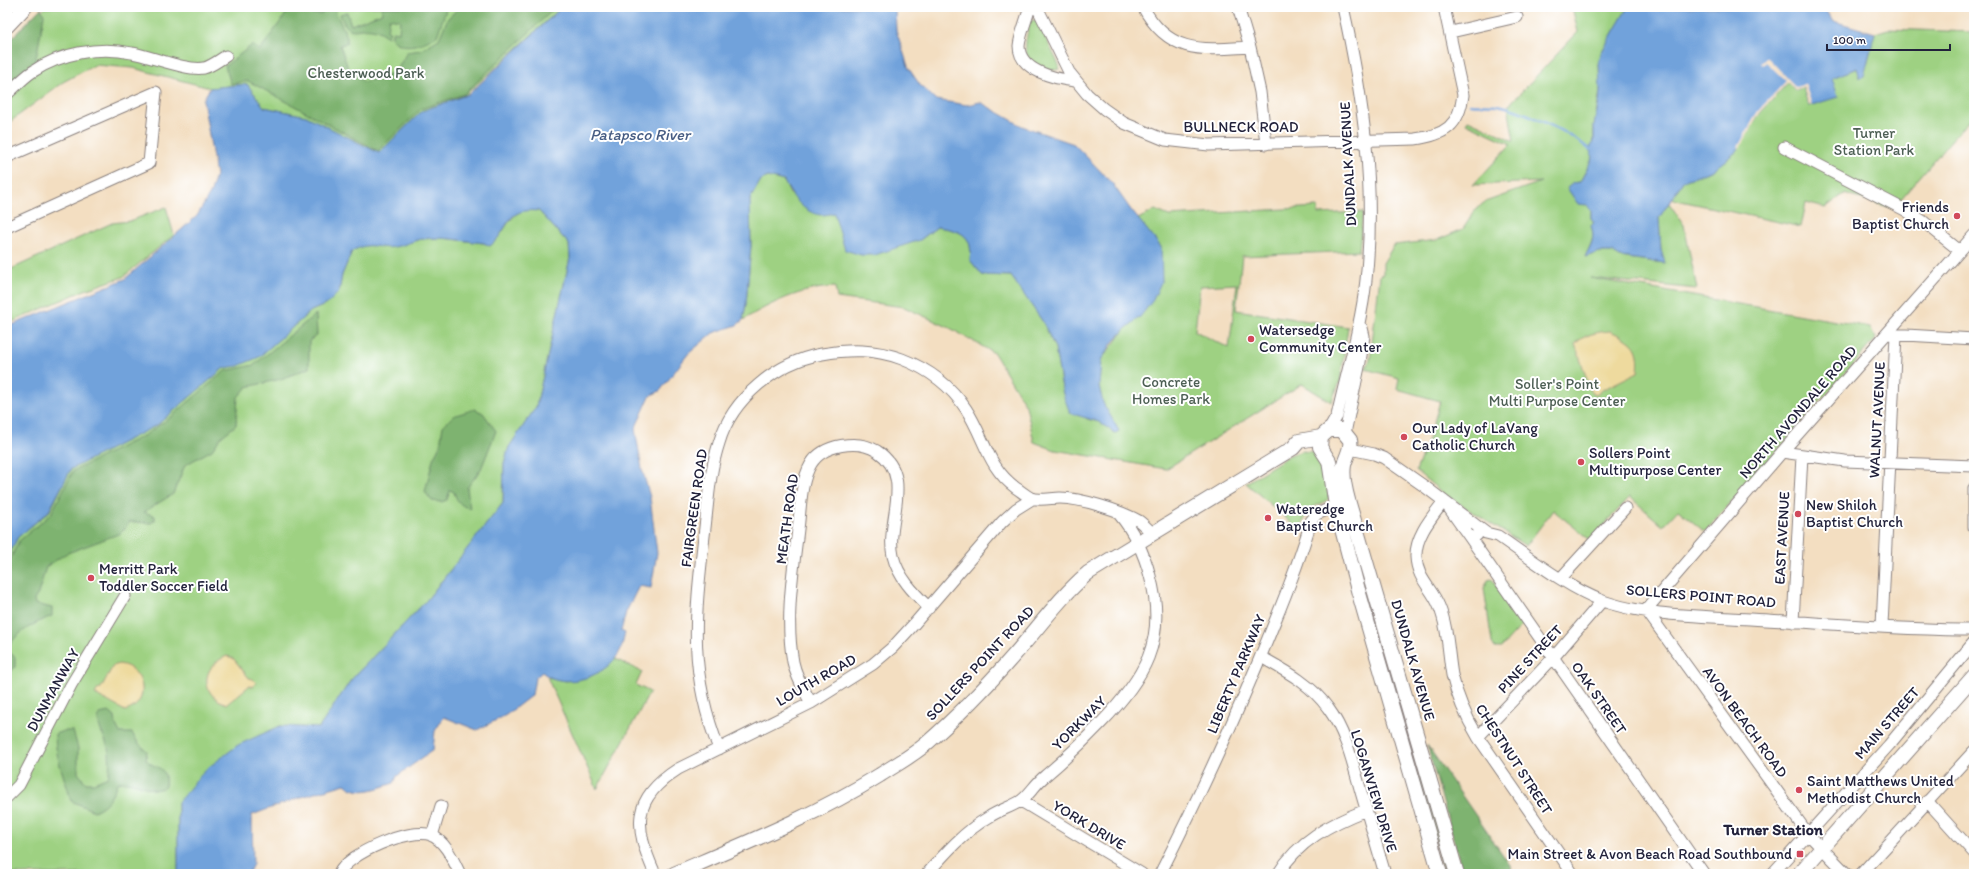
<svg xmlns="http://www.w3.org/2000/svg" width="1981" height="881" font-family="Itim,sans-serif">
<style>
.green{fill:#9ed182;stroke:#607a5e;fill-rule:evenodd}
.forest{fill:#7eb370;stroke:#506a56}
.sand{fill:#eeda9e;stroke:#887e6c}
.water{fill:#71a2db;stroke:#4a628b}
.pier{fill:#f3dec1}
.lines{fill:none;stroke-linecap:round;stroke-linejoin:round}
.stream{stroke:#71a2db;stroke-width:2.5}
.minor-casing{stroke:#8a807e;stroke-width:13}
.major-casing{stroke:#8a807e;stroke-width:16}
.minor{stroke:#fff;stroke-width:11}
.major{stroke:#fff;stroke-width:14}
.poi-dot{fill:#d1495b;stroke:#fff;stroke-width:1.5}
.labels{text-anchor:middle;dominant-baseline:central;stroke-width:4;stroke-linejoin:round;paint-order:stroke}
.park-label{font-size:15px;fill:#4d5f54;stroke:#fff}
.street-label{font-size:15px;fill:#22223b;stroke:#fff}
.poi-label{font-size:15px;fill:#22223b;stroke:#fff;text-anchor:start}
.water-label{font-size:16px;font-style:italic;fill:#465c83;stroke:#fff}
.neighbourhood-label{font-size:16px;font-weight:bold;fill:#22223b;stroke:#fff}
</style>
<rect width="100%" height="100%" fill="#fff"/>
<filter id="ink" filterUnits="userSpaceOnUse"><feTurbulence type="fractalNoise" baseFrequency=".025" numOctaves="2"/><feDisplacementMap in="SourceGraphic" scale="8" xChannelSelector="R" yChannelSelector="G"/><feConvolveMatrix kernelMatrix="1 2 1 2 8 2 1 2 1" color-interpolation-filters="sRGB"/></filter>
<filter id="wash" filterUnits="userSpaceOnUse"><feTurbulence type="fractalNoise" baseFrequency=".012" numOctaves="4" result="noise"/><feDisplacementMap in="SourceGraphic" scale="16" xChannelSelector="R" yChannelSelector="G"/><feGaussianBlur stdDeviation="0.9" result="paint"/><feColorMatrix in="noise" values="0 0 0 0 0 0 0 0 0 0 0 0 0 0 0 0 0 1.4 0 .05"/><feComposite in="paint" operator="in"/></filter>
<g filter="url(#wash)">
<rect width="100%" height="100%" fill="#f3dec1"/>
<path class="green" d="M 46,7 L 562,7 L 465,95 L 422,111 L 379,153 L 306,116 L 264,107 L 247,84 L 210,88 L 133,68 L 95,65 L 63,82 L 7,124 L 7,45 Z
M 1572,7 L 1628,7 L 1601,53 L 1599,63 L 1600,91 L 1594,125 L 1593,157 L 1580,182 L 1573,183 L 1591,209 L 1591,218 L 1594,222 L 1591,226 C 1596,238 1590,245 1585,257 L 1600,252 L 1612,252 L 1620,257 L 1664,263 L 1661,250 L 1659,218 L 1669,203 L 1684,225 L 1697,289 L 1590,278 L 1870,327 L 1876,338 L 1705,532 L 1678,510 L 1663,526 L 1630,497 L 1590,540 L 1553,510 L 1526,546 L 1444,494 L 1416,471 L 1432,429 L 1440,401 L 1397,389 L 1399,378 L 1365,369 L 1370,360 L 1380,275 L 1383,274 L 1383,263 L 1394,245 L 1437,240 L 1463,229 L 1476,209 L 1485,202 L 1541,182 L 1473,185 L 1511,144 L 1466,123 L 1468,120 L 1514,141 L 1508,106 L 1578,32 Z
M 1034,20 L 1038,22 L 1059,65 L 1059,69 C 1053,71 1050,70 1044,68 C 1018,61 1026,41 1030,21 Z
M 1888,29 L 1974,32 L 1974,114 L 1893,208 L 1844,194 L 1825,208 L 1806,203 L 1801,227 L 1672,199 L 1683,181 L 1713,170 L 1737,151 L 1760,113 L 1788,82 L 1803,87 L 1809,106 L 1832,78 L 1867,64 L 1875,33 Z
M 768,177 L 784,181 L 790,194 L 834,213 L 840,230 L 920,240 L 937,227 C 959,230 974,234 970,260 L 982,275 L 1011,276 L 1043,322 L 1055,348 L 1063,394 L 1087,419 L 1099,422 L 1115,433 L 1119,431 L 1103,403 L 1099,386 L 1101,360 L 1125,329 L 1140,317 L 1161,247 L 1138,219 L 1155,210 L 1169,216 L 1318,207 L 1318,214 L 1363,212 L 1359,251 L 1242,256 L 1236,310 L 1348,327 L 1340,382 L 1331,402 L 1302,384 L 1166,469 L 1055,450 L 1034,442 L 1026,406 L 994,353 L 950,328 L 904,307 L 837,298 L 835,287 C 801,288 771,303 743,320 L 746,304 L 751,246 L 750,199 L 761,180 ZM 1237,284 L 1229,348 L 1195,331 L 1200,286 Z
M 166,207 L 174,235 L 123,277 L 85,290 L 7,324 L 7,271 L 112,223 L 130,221 Z
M 524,209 L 539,211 L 569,244 L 570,258 L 536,407 L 509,447 L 504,463 L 503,503 L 426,601 L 351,680 L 319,728 L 280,726 L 178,802 L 178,874 L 7,874 L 7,558 L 18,537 L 50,511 L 71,469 L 157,425 L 224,368 L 259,357 L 311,311 L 327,304 L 339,292 L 342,275 L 352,251 L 364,245 L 393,247 L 421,239 L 442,238 L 484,243 L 490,246 C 504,235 507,217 524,209 Z
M 1302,451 L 1312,452 L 1323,459 L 1329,498 C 1324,504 1318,504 1312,508 C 1306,512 1304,521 1301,528 L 1297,528 L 1246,483 L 1290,455 Z
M 1345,510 L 1451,874 L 1445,874 L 1342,512 Z
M 1492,579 L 1524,623 L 1501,648 L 1495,648 L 1492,643 L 1484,588 L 1488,580 Z
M 614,658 L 642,672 L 636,685 L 650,692 L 597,789 L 547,677 L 566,681 L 603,670 Z"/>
<path class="forest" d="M 291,7 L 310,7 L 311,14 L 322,14 L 322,7 L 334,8 L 347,37 L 347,43 L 340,45 L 348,68 L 364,82 L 396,72 L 407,52 L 421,50 L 439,39 L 448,18 L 460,7 L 556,7 L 464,94 L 421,109 L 378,151 L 248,81 L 231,84 L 225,66 L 252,45 L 260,50 Z
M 381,7 L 447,7 L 437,36 C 423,44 404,52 391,38 L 393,31 L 399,32 L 400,20 L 389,18 L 387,31 L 390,31 L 388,37 C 384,35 380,31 376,30 C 358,24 349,41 340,14 L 347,12 L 351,25 L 382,13 Z
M 41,8 L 44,15 L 35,64 L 7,88 L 7,43 Z
M 316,314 L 317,335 L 309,341 L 309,368 L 281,379 L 247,387 L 238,397 L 236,425 L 221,437 L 212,450 L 185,465 L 173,494 L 144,512 L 155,516 L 155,520 L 151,523 L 130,522 L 121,533 L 65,554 L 46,567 L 38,594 L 34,600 L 35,604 L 52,608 L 52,616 C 35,623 18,631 8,647 L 10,653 L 15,657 L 15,667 L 7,676 L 7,566 L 19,541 L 51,514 L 73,471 L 145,435 L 171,417 L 225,371 L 254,365 Z
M 475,409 L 483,413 L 496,431 L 481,469 L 467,488 L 470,509 C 460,505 457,502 454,492 L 450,490 L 447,500 L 441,502 L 432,501 L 425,492 L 433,459 L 440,445 L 443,426 L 453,416 Z
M 109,712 L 115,717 L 116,725 L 120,733 L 132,733 L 139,744 L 147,751 L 146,759 C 153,770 168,763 165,786 C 153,797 134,777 117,783 C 112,797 108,805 94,811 L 71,801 C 65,777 55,759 55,734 L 63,731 L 73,731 L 78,748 L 78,773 L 86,783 L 94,783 L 108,777 C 110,769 110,757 108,748 C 105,736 96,727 99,714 Z
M 1427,745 L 1512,868 L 1506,874 L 1463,874 Z"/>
<path class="sand" d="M 1610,331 C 1633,341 1641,346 1638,372 L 1600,391 L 1597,395 L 1592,394 L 1575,344 C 1585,334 1597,332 1610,331 Z
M 227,656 L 233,658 L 249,678 L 253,679 L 256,682 L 253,687 L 249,686 L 227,704 C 199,695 201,666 227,656 Z
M 119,664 C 145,667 152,704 125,711 L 95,694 L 98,689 L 101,688 L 113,666 Z"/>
<path class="water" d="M 562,7 L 895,7 L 896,30 L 909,69 L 920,85 L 936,100 L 967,105 L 980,102 L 1022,126 L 1074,144 L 1112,183 L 1131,210 L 1161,247 L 1162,280 L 1153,300 L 1140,317 L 1125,329 L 1112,343 L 1101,360 L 1099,386 L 1103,403 L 1119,431 L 1115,433 L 1099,422 L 1070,413 L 1063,394 L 1055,348 L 1043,322 L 1011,276 L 982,275 L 970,260 C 974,234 959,230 937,227 L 920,240 L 875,255 L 861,255 L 845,250 L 834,213 C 830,214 825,215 821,215 C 803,213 791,195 784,181 L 768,177 L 761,180 L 750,199 L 751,246 L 746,304 L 743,320 L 737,325 L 713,333 L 688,354 L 660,391 L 650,396 L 635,429 L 642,469 L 650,497 L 657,553 L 651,588 L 639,586 L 626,612 L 621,631 L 625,633 C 623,638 623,646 620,651 C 607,677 564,691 542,672 L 535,678 L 532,695 L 506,715 L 477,730 L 444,717 L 435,731 L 433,750 L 397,776 L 394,783 C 377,788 359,797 345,784 L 298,798 L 252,815 L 253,864 L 248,874 L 178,874 L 178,802 L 205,770 L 238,745 L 280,726 L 319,728 L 351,680 L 426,601 L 503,503 L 504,463 L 509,447 L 536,407 L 570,258 L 569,244 L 539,211 C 504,207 511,229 490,246 L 484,243 C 463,241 442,236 421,239 C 412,241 403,246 394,247 C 376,250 373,240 352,251 L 342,275 L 339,292 L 327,304 L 311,311 L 259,357 L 238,366 L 224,368 L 157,425 L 71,469 L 49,511 L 18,537 L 7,558 L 7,327 L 125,279 L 197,216 L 211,192 L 216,175 L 203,100 L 210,88 L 247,84 L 264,107 L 306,116 L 379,153 L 422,111 L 469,94 Z
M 1628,7 L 1823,7 L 1833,21 L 1875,33 L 1864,76 L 1860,78 L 1857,68 L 1832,78 L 1838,97 L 1809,106 L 1803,87 L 1795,90 L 1788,82 L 1760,113 L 1737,151 L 1713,170 L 1683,181 L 1659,218 L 1661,250 L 1665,263 L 1620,257 L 1612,252 L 1600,252 L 1585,257 C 1590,246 1596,239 1591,226 L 1594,222 L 1591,218 L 1591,209 L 1587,205 L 1578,204 L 1567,188 L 1573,183 L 1580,182 L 1593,157 L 1589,149 L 1594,142 L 1594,125 L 1599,102 L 1600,91 L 1599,63 L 1601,53 Z"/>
<path class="pier" d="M 1767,57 L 1796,87 L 1805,84 L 1812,105 L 1809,106 L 1803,87 L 1795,90 L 1788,82 L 1760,113 L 1740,148 L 1738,147 L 1758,111 L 1786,81 L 1766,62 L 1763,65 L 1761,63 Z"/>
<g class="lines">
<path class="stream" d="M 1470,104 C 1479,105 1489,104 1498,105 C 1523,110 1570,133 1589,149"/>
</g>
</g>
<g filter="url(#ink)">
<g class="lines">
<g class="minor-casing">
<path id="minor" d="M 1035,7 L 1029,10 C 1026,21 1020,35 1019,46 C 1019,71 1056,79 1075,81
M 1037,7 L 1069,72 L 1087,94 L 1104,109 L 1124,123 L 1165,140 L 1209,145 L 1415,139 C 1445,135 1459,126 1463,95 L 1444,7
M 1143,7 C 1169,55 1203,50 1250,47
M 1238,7 L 1250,47 L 1260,92 L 1266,144
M 1451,32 L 1517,17
M 7,94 C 15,87 23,78 32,72 C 60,53 99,46 132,53 C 151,56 186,71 204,68 C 212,66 219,60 226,56
M 1784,147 L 1905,210 L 1924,222 L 1960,251
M 7,157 L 156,92 L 149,163 L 7,227
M 1889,334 L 1974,339
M 1329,430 L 1337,416 C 1347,371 1361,326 1366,280 C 1376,188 1363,96 1343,7
M 1345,433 L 1360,362 L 1364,336 L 1362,328
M 1350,449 L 1374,454 L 1384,458 L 1424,486 L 1486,533 L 1498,536 C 1530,558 1568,588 1603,601 C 1643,616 1707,616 1750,619 C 1825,623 1899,630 1974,630
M 1782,452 L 1845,461 L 1974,466
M 1974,488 L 1974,528
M 1477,535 L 1471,539 L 1704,874
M 1471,539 L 1444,501 C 1432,517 1415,536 1416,557 C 1417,579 1432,588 1439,606 C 1448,627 1448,652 1452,675 C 1457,697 1466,717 1478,737 L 1573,874
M 1561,578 L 1625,508
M 1646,610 L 1782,452 L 1974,235
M 1646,610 L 1808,834 L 1847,874
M 1793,622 L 1802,456
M 1882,626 L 1896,335
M 1261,657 C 1286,671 1311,684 1328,708 C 1346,732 1353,764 1361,792 C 1369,820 1377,847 1385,874
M 811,703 C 804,690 796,677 793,662 C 785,619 793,572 798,529 C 801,508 800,483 811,464 C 823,444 858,439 877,451 C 916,477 885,521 893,556 C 898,577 914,593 929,608
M 1478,737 L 1553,658 L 1602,601
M 719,749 C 688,671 695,617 704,536 C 708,505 709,473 719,443 C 732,398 777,362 822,354 C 850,349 875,349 902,359 C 928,369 951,386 966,409 C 985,438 987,467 1016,488 C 1021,491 1026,496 1031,498 C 1038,501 1052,498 1060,498 C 1081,498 1121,511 1139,521 C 1143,524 1148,529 1152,533
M 7,797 L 19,785 L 71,685 L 125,596
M 1021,801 L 1142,874
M 1927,801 L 1974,853
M 432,836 L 441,806
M 339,874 C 347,853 411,827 431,835 C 446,842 453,860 460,874
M 655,874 C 634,827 631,799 678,769 L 811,703 L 873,664 L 893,647 L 915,623 L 1002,522 L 1016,509 L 1032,499
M 927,874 C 945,853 965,831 989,817 C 999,810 1012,807 1022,800 C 1030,794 1036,783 1045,776 C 1064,760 1082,743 1100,724 C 1144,679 1168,640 1150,576 C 1144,553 1134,532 1119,514
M 1160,874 C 1201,793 1239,711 1273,626 C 1287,592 1301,557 1311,521 L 1317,514 L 1342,503
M 1278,874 C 1298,841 1330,824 1366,810
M 1772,874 L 1889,745 L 1974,642
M 1861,874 L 1974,751"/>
</g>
<g class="major-casing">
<path id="major" d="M 7,26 L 25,7
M 674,874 C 744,844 816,815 880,775 C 895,765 912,756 926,744 C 957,717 987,686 1015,654 C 1039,627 1060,597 1088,573 L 1293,448 L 1299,441 L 1321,437
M 1440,874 L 1358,590 L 1336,506 L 1329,461 L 1320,447 L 1321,437 L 1329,430 L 1342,430 L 1350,440 C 1352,449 1346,456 1344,465 C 1342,476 1345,489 1348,500 L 1457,874
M 1799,874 L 1974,676"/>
</g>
<use href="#minor" class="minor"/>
<use href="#major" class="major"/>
</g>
</g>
<g class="poi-dot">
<circle cx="1957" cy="216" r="4"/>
<circle cx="1251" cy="339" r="4"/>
<circle cx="1404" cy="437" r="4"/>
<circle cx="1581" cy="462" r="4"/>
<circle cx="1798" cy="514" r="4"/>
<circle cx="1268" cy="518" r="4"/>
<circle cx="91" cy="578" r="4"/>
<circle cx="1799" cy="790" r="4"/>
<rect x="1796" y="850" width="8" height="8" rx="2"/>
</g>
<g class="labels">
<g class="park-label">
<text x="366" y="73">Chesterwood Park</text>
<text x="1874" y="133">Turner<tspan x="1874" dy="17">Station Park</tspan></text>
<text x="1171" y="382">Concrete<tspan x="1171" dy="17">Homes Park</tspan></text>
<text x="1557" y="384">Soller's Point<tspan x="1557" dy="17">Multi Purpose Center</tspan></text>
</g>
<g class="street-label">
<text x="1241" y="127">BULLNECK ROAD</text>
<text transform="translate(1348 164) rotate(-93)">DUNDALK AVENUE</text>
<text transform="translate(1798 412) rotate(-49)">NORTH AVONDALE ROAD</text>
<text transform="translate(1877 420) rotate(-87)">WALNUT AVENUE</text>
<text transform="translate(694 508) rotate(-82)">FAIRGREEN ROAD</text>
<text transform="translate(787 519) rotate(-82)">MEATH ROAD</text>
<text transform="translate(1782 538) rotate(-87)">EAST AVENUE</text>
<text transform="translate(1701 596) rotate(5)">SOLLERS POINT ROAD</text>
<text transform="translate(1530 659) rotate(-47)">PINE STREET</text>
<text transform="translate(1413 660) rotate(74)">DUNDALK AVENUE</text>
<text transform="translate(980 663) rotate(-47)">SOLLERS POINT ROAD</text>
<text transform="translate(1236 674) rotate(-67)">LIBERTY PARKWAY</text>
<text transform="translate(816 680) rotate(-30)">LOUTH ROAD</text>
<text transform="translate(53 690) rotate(-61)">DUNMANWAY</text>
<text transform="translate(1599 698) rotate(55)">OAK STREET</text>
<text transform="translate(1745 722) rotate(54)">AVON BEACH ROAD</text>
<text transform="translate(1079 723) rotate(-45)">YORKWAY</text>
<text transform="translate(1887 723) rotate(-49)">MAIN STREET</text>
<text transform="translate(1514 759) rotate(57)">CHESTNUT STREET</text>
<text transform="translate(1374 791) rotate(73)">LOGANVIEW DRIVE</text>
<text transform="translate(1089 825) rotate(31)">YORK DRIVE</text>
</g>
<g class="poi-label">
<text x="1949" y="207" text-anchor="end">Friends<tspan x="1949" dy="17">Baptist Church</tspan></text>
<text x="1259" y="330">Watersedge<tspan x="1259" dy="17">Community Center</tspan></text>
<text x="1412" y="428">Our Lady of LaVang<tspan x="1412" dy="17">Catholic Church</tspan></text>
<text x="1589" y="453">Sollers Point<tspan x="1589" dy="17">Multipurpose Center</tspan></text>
<text x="1806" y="505">New Shiloh<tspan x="1806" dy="17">Baptist Church</tspan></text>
<text x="1276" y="509">Wateredge<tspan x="1276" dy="17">Baptist Church</tspan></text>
<text x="99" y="569">Merritt Park<tspan x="99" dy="17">Toddler Soccer Field</tspan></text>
<text x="1807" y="781">Saint Matthews United<tspan x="1807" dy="17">Methodist Church</tspan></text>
<text x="1792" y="854" text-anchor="end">Main Street &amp; Avon Beach Road Southbound</text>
</g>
<g class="water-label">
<text x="640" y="134">Patapsco River</text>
</g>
<g class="neighbourhood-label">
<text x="1773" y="829">Turner Station</text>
</g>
</g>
<rect width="1981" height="881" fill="none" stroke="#fff" stroke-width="24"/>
<path d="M1827 44v6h123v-6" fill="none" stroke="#22223b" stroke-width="2"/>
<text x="1833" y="44" font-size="12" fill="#22223b" stroke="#ffffff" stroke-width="3" paint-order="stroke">100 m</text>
</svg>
